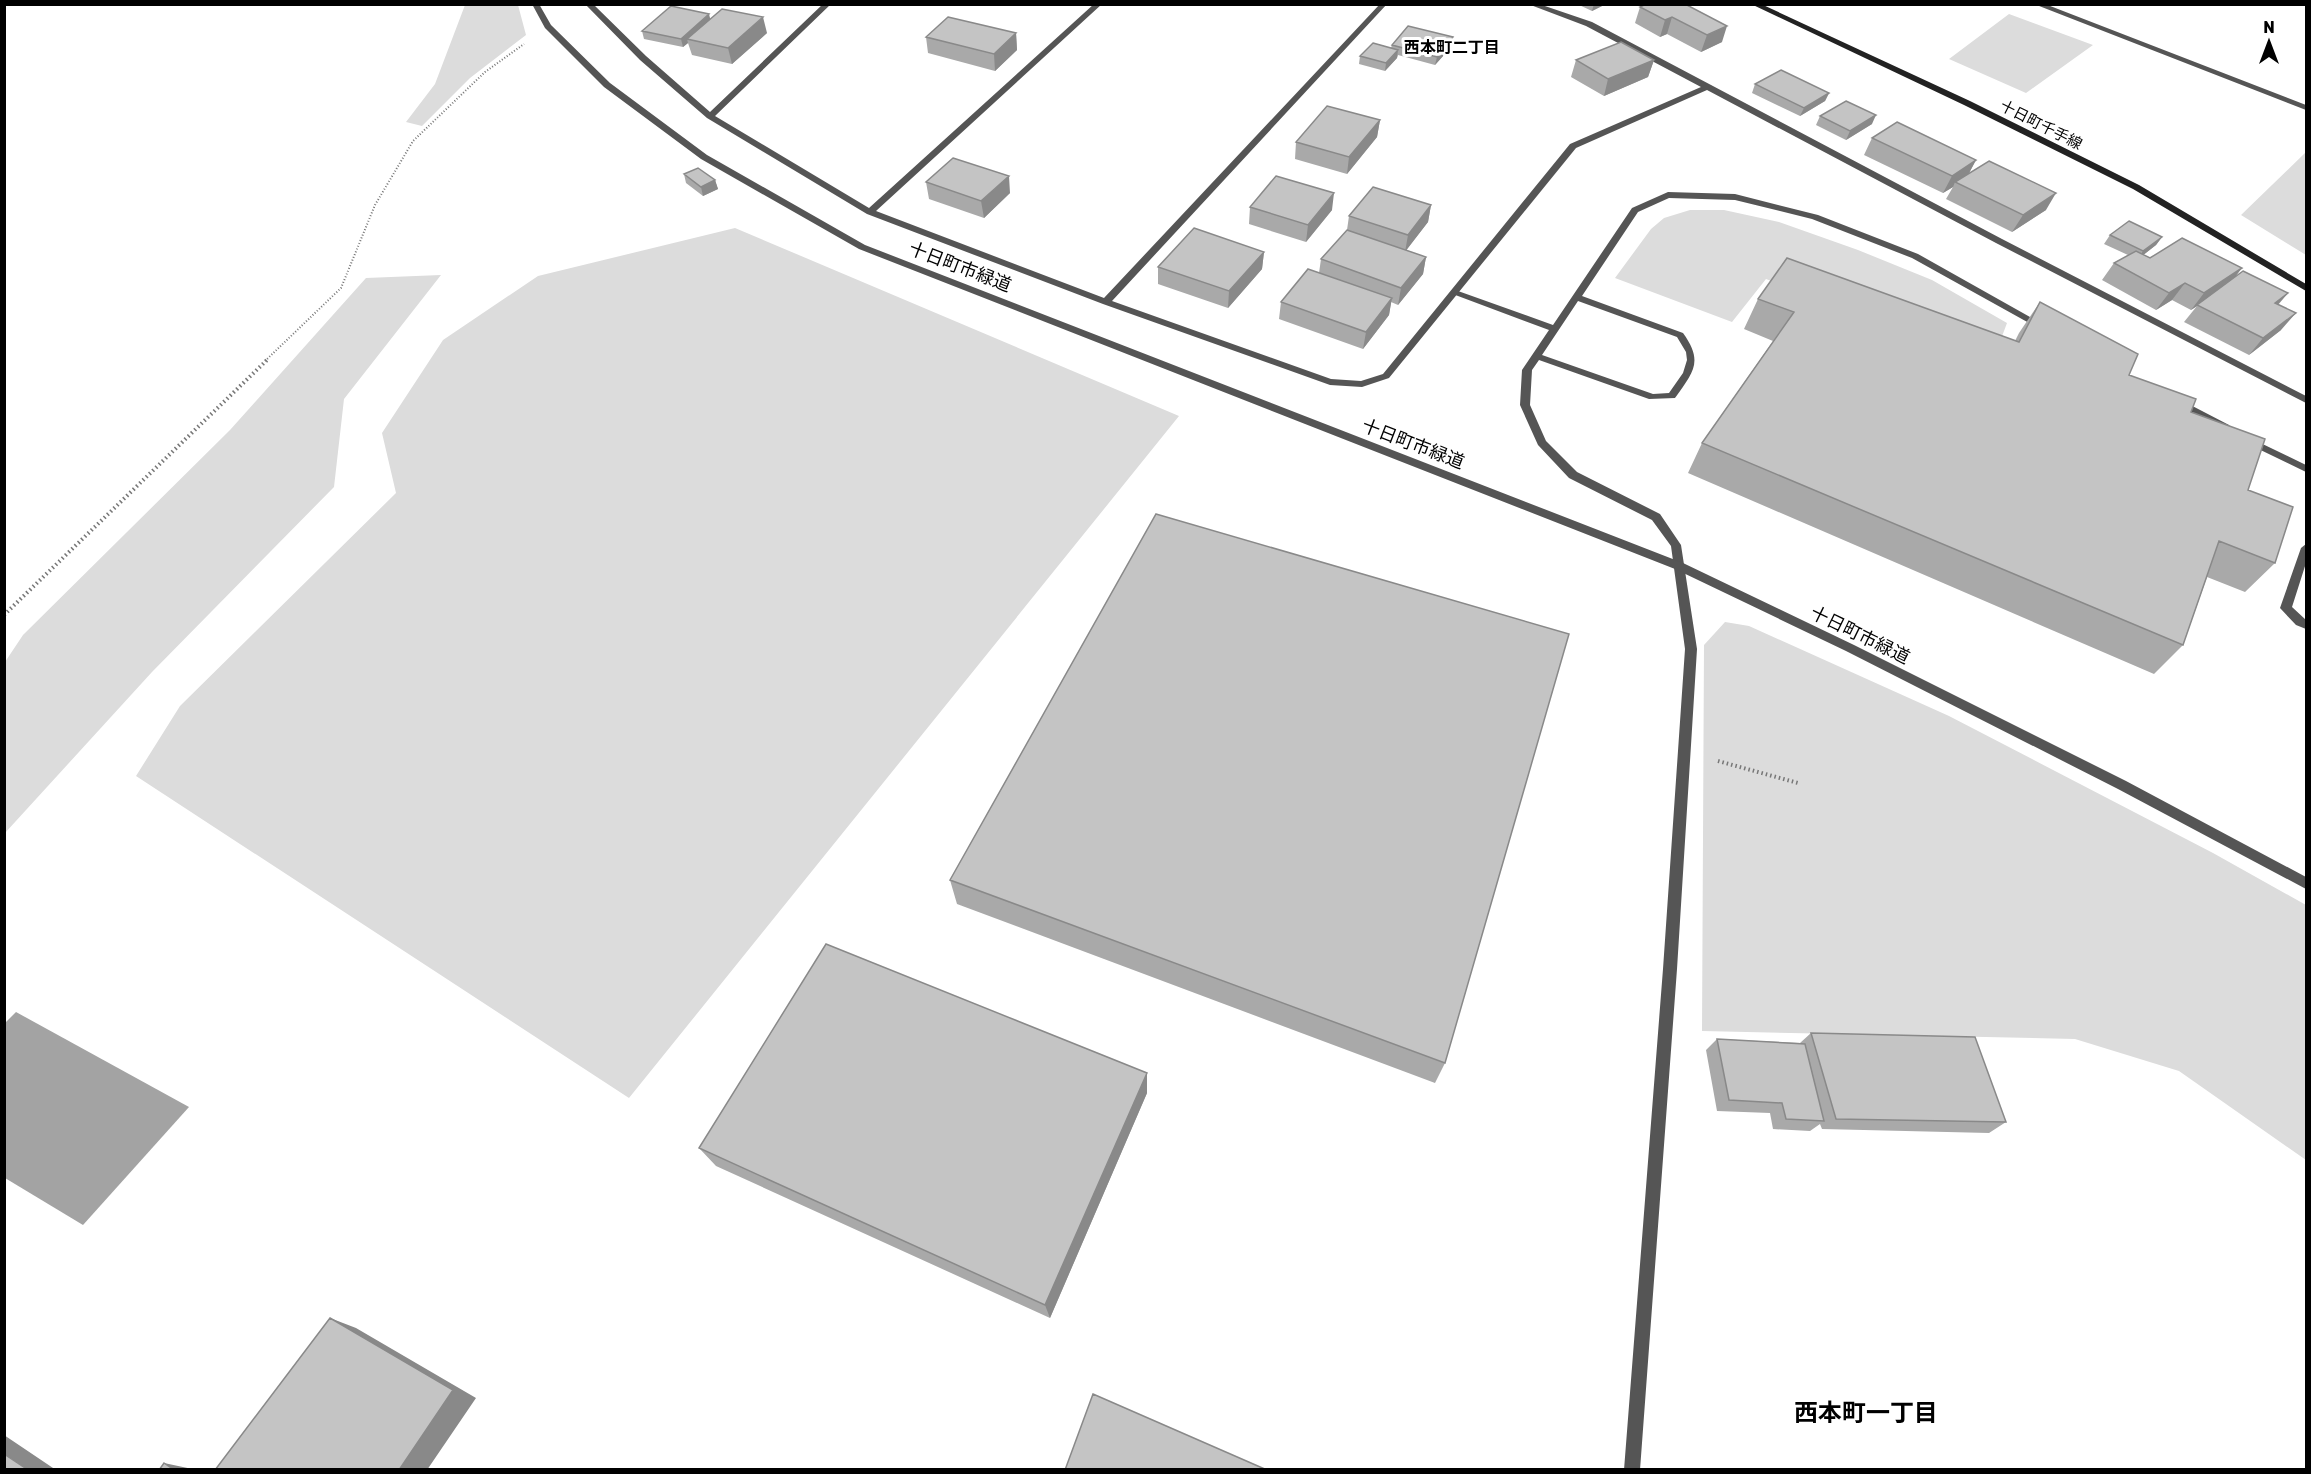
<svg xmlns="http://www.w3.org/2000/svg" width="2311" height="1474" font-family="Rubik,'Noto Sans JP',sans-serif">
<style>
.green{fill:#dcdcdc}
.water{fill:#a3a3a3}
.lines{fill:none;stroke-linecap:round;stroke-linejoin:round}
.path-far1{stroke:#777;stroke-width:2;stroke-dasharray:1 2;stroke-linecap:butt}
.path{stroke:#777;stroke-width:4;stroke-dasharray:1.5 3;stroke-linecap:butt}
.service{fill:#555;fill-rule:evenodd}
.pedestrian{fill:#555;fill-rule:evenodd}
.minor{fill:#555;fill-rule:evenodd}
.secondary{fill:#222;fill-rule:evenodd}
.wall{fill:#a9a9a9}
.shaded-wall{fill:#898989}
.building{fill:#c4c4c4;stroke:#898989;stroke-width:1.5}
.labels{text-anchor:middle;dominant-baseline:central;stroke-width:6;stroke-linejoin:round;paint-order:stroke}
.far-street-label{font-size:15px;fill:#000;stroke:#fff}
.far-neighbourhood-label{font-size:16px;font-weight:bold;fill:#000;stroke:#fff}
.street-label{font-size:18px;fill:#000;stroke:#fff}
.near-neighbourhood-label{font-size:24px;font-weight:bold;fill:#000;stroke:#fff}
</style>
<rect width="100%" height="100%" fill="#fff"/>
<path class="green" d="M 465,5 L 518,5 L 526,35 L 470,78 L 422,126 L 406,122 L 435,84 Z
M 2009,14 L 2093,45 L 2026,93 L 1949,59 Z
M 2306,152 L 2306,255 L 2241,215 Z
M 1690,210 L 1724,210 L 1779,222 L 1858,250 L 1932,280 L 2007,323 L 1992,363 L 1766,279 L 1732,322 L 1615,278 L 1651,229 L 1664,218 Z
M 735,228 L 1179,416 L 629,1098 L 136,776 L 180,706 L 396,493 L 382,433 L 443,340 L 538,276 Z
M 441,275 L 344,399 L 334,487 L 152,672 L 5,833 L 5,662 L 23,635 L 230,430 L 366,278 Z
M 1725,622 L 1749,626 L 1949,716 L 2213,853 L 2306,905 L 2306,1160 L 2179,1071 L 2075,1039 L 1702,1031 L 1704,645 Z"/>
<path class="water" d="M 16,1012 L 189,1107 L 83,1225 L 5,1178 L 5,1023 Z"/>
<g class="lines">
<path class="path-far1" d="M 265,361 L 341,288 L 375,205 L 413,141 L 485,72 L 524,44"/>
<path class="path" d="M 4,615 L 267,360
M 1718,761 L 1798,783"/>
<path class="service" d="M 1668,192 L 1735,194 L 1818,215 L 1918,254 L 2046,326 L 2041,329 L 2038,328 L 1912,258 L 1812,219 L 1735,200 L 1669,198 L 1638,212 L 1582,296 L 1683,333 C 1704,362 1693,372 1675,398 L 1649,399 L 1539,360 L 1532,370 L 1530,405 L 1546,441 L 1577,472 L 1660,514 L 1681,545 L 1697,649 L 1677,969 L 1640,1470 L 1624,1470 L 1663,969 L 1685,649 L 1671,546 L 1652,520 L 1569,478 L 1538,445 L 1520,405 L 1522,370 L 1549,330 L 1450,293 L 1455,290 L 1458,291 L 1553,325 L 1632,208 ZM 1578,301 L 1677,337 L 1686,352 L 1687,360 L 1683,373 L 1669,393 L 1653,394 L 1542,355 Z
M 2177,398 L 2229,425 L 2230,427 L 2229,429 L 2221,429 L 2174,403 L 2174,399 Z
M 2248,437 L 2306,465 L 2306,472 L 2244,442 L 2243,440 Z
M 2306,544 L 2306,563 L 2292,607 L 2306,620 L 2306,629 L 2296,625 L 2280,608 L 2301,548 Z"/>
<path class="pedestrian" d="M 532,4 L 539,4 L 551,25 L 610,83 L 707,155 L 865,245 L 1683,563 L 1854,645 L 2126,781 L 2306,877 L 2306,889 L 2118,789 L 1846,651 L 1675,569 L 859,249 L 701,159 L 604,87 L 545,28 Z"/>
<path class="minor" d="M 585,4 L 593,4 L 646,56 L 710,112 L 823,4 L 831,4 L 715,116 L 869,208 L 1094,4 L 1102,4 L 876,211 L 1104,298 L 1380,4 L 1387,4 L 1112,301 L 1331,379 L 1361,381 L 1383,374 L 1570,144 L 1701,87 L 1586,26 L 1528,4 L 1539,4 L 1592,22 L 2002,239 L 2306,396 L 2306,403 L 1996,243 L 1707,90 L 1576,148 L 1389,378 L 1362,387 L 1330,385 L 1103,304 L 867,214 L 707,118 L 640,60 Z
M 2034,4 L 2045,4 L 2306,105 L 2306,110 Z"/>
<path class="secondary" d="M 1751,4 L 1761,4 L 1970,101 L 2139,185 L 2306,284 L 2306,291 L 2133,189 L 1964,105 Z"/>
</g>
<path class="wall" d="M 1577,4 L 1606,4 L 1592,11 Z
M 1646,4 L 1722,42 L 1701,52 L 1667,34 L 1660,37 L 1635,23 L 1640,7 Z
M 710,19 L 767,33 L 732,64 L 692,55 L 688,43 L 683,47 L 644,39 L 642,31 Z
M 1016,33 L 1017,50 L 995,71 L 928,53 L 926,37 Z
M 1392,45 L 1452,46 L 1435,65 L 1398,55 L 1397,58 L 1385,71 L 1359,64 L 1360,56 L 1391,48 Z
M 1576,60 L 1654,60 L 1648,77 L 1604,96 L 1571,77 Z
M 1755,84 L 1829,93 L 1825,101 L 1800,116 L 1752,93 Z
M 1820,116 L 1872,124 L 1846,140 L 1816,125 Z
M 1380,120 L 1377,137 L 1347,174 L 1295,159 L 1296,142 Z
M 1872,138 L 1976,160 L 1969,173 L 2046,210 L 2012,232 L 1946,199 L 1953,187 L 1943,193 L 1864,155 Z
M 684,174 L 715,180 L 718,189 L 703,196 L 686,183 Z
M 926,182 L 1010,193 L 984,218 L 929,199 Z
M 1431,205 L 1428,222 L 1406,250 L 1426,257 L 1423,274 L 1398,305 L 1391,302 L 1389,315 L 1363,349 L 1279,319 L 1281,302 L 1319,273 L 1321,259 L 1347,230 L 1349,216 Z
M 1250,207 L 1332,210 L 1306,242 L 1249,224 Z
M 2110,235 L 2162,237 L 2156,245 L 2143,255 L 2150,258 L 2236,276 L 2288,293 L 2278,305 L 2281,330 L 2249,355 L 2184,322 L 2197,306 L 2191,310 L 2172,300 L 2156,310 L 2102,280 L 2114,263 L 2128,255 L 2104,244 Z
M 1264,252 L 1262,269 L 1228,308 L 1158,284 L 1158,267 Z
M 1758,299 L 2015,341 L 2019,333 L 2040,302 L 2129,375 L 2191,412 L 2248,490 L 2275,563 L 2245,592 L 2207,577 L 2183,645 L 2154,674 L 1688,473 L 1702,443 L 1773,341 L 1744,329 Z
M 950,880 L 1445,1063 L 1435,1083 L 957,904 Z
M 1811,1033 L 2006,1122 L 1989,1133 L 1822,1129 L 1820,1124 L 1810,1131 L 1773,1129 L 1770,1113 L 1717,1111 L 1706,1050 L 1717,1039 L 1800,1043 Z
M 1147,1073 L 1147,1093 L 1050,1318 L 716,1166 L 699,1148 Z"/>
<path class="shaded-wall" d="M 1594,4 L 1606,4 L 1592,11 Z
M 709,14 L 711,22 L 687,39 L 688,43 L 683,47 L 681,39 Z
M 763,17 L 767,33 L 732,64 L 728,48 Z
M 1672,17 L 1667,34 L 1660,37 L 1665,20 Z
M 1727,26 L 1722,42 L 1701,52 L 1707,35 Z
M 1016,33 L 1017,50 L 995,71 L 994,54 Z
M 1453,37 L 1452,46 L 1435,65 L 1437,57 Z
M 1398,50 L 1397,58 L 1385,71 L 1386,63 Z
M 1654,60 L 1648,77 L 1604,96 L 1608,79 Z
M 1829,93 L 1825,101 L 1800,116 L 1804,108 Z
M 1876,115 L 1872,124 L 1846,140 L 1850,131 Z
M 1380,120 L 1377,137 L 1347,174 L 1349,157 Z
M 1976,160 L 1967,177 L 1955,182 L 1953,187 L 1943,193 L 1952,176 Z
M 1009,176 L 1010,193 L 984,218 L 981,201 Z
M 715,180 L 718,189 L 703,196 L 701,187 Z
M 1334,193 L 1332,210 L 1306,242 L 1308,225 Z
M 2056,193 L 2046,210 L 2012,232 L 2023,215 Z
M 1431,205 L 1428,222 L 1405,252 L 1408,235 Z
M 2162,237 L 2156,245 L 2137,260 L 2143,251 Z
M 1264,252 L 1262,269 L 1228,308 L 1229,291 Z
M 1426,257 L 1423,274 L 1398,305 L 1401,288 Z
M 2242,268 L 2229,285 L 2191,310 L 2204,293 Z
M 2185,283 L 2172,300 L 2156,310 L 2169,293 Z
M 2288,293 L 2273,310 L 2275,303 Z
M 1392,298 L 1389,315 L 1363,349 L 1366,332 Z
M 2296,313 L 2281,330 L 2249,355 L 2263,338 Z
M 1147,1073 L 1147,1093 L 1050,1318 L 1045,1305 Z
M 330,1318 L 356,1328 L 476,1398 L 427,1470 L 399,1470 Z
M 4,1435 L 56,1470 L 28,1470 L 4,1454 Z
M 164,1463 L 197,1470 L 174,1470 Z"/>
<path class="building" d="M 1646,4 L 1685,4 L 1727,26 L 1707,35 L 1672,17 L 1665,20 L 1640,7 Z
M 671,6 L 709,14 L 681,39 L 642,31 Z
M 722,9 L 763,17 L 728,48 L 687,39 Z
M 948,17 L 1016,33 L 994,54 L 926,37 Z
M 1408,26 L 1453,37 L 1437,57 L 1392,45 Z
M 1621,42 L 1654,60 L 1608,79 L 1576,60 Z
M 1373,43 L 1398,50 L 1386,63 L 1360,56 Z
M 1781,70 L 1829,93 L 1804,108 L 1755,84 Z
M 1846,101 L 1876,115 L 1850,131 L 1820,116 Z
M 1327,106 L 1380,120 L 1349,157 L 1296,142 Z
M 1897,122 L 1976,160 L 1952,176 L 1872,138 Z
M 953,158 L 1009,176 L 981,201 L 926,182 Z
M 1989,161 L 2056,193 L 2023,215 L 1955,182 Z
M 698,168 L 715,180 L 701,187 L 684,174 Z
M 1276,176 L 1334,193 L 1308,225 L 1250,207 Z
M 1373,187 L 1431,205 L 1408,235 L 1349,216 Z
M 2129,221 L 2162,237 L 2143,251 L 2110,235 Z
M 1194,228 L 1264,252 L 1229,291 L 1158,267 Z
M 1347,230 L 1426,257 L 1401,288 L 1321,259 Z
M 2182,238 L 2242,268 L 2204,293 L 2185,283 L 2169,293 L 2114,263 L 2136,251 L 2150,258 Z
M 1787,258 L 2019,342 L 2040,302 L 2138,354 L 2129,375 L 2196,399 L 2191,412 L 2265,439 L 2248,490 L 2293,507 L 2275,563 L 2219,541 L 2183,645 L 1702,443 L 1794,312 L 1758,299 Z
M 1308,269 L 1392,298 L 1366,332 L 1281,302 Z
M 2243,271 L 2288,293 L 2275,303 L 2296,313 L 2263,338 L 2197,305 Z
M 1156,514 L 1569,634 L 1445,1063 L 950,880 Z
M 826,944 L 1147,1073 L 1045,1305 L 699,1148 Z
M 1811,1033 L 1975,1037 L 2006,1122 L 1836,1119 Z
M 1717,1039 L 1805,1044 L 1824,1121 L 1786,1119 L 1782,1103 L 1729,1100 Z
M 330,1318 L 453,1390 L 399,1470 L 215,1470 Z
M 1093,1394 L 1267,1470 L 1065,1470 Z
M 4,1454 L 28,1470 L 4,1470 Z
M 164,1463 L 174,1470 L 159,1470 Z"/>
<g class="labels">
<g class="far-street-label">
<text transform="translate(2041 125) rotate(27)">十日町千手線</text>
</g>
<g class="far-neighbourhood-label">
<text x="1452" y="47">西本町二丁目</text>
</g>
<g class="street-label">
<text transform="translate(960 267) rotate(21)">十日町市緑道</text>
<text transform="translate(1413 444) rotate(21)">十日町市緑道</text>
<text transform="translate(1860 635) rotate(26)">十日町市緑道</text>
</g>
<g class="near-neighbourhood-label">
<text x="1866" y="1413">西本町一丁目</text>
</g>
</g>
<rect width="2311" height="1474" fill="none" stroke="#000000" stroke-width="12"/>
<g transform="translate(2269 42)" stroke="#ffffff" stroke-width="4.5" paint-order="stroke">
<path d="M0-4.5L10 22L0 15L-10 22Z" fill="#000000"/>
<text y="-9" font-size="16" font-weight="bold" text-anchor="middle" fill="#000000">N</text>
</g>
</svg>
